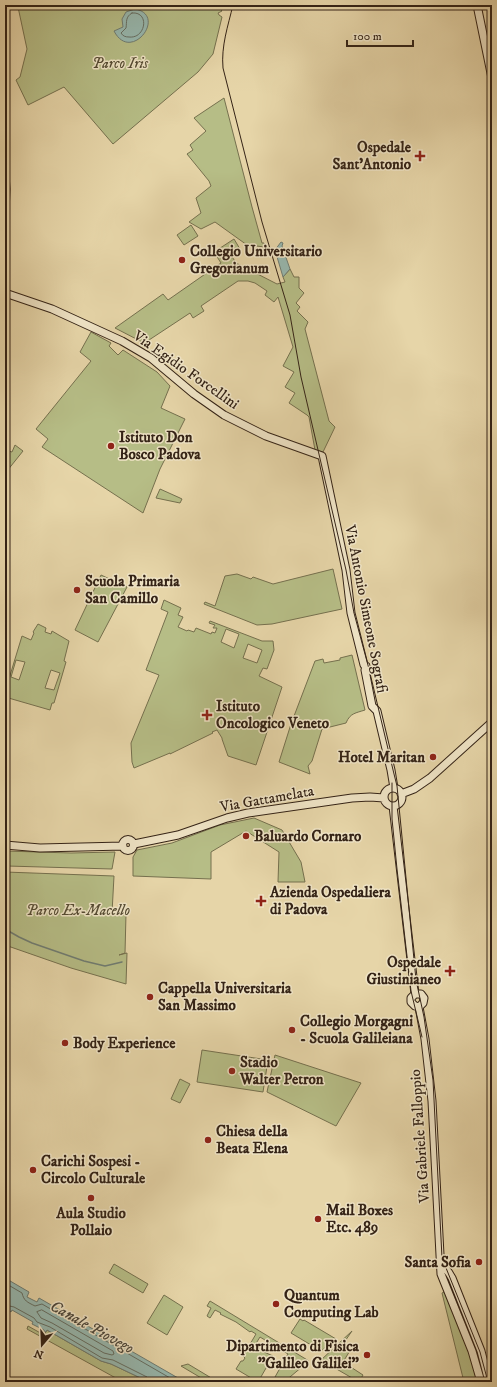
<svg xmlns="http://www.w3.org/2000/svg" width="497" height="1387" font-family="'IM FELL DW Pica',serif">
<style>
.green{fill:#b6bd86;stroke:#75704e;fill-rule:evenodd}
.water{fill:#97b8af;stroke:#6f7c72}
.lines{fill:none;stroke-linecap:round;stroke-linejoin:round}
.shore{stroke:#666e62;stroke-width:1}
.stream{stroke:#6f7c72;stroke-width:1.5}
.secondary-casing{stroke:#342316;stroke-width:9}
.secondary{stroke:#efe4c6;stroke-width:7}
.tram{stroke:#342316;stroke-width:1}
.poi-dot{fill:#8f2418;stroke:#efe4c6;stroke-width:1.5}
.labels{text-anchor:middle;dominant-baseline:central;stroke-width:3;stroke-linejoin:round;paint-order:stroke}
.park-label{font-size:15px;font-style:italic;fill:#544a32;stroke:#efe4c6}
.poi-label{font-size:15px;font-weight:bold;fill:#342316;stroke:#efe4c6;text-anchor:start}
.street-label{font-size:15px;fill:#342316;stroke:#efe4c6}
.water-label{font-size:16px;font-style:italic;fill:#4d483c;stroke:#efe4c6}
</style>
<rect width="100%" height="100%" fill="#e6d5a8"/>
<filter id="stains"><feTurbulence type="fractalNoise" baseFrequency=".005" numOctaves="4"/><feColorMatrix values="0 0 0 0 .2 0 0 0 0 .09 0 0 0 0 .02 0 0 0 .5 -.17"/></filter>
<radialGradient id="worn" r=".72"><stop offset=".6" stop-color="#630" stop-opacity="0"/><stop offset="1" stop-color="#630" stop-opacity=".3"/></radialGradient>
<path class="green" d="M 22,5 L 217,5 L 222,11 L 218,13 L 219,15 L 222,17 L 213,54 L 198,72 L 113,144 L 64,87 L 28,105 L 16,80 L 20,77 L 27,49 L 18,7 Z
M 224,98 L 252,207 L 262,243 L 264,243 L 265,247 L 247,245 L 215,222 L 201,229 L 189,222 L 201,213 L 196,198 L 211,186 L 209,181 L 187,154 L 193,150 L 190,145 L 206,131 L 194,118 Z
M 191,225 L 198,236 L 184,245 L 177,235 Z
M 234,239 L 240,249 L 231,255 L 236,263 L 277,284 L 285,282 L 283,277 L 290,269 L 294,277 L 299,277 L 299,288 L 304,293 L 296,303 L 300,307 L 297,311 L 308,322 L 305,329 L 329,421 L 335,427 L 323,452 L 315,450 L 309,417 L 307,415 L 289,403 L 295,393 L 285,387 L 294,372 L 283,366 L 293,347 L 278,297 L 274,302 L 265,295 L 267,291 L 255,283 L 248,281 L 238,281 L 201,306 L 204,311 L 193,318 L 190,313 L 149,340 L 146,344 L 115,328 L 163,294 L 168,300 L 221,263 L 214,252 Z
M 91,332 L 111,343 L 109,346 L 118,355 L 123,350 L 157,372 L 170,386 L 161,408 L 185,419 L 160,469 L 143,513 L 42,447 L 48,439 L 36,429 L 91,361 L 80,352 Z
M 15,445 L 23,451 L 7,471 L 5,478 L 5,466 L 10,463 L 5,455 L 5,450 L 12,452 Z
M 160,489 L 180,498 L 182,499 L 180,503 L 156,498 Z
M 333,569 L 342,609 L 272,624 L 257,625 L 204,604 L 205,602 L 215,606 L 225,576 L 237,574 L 251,579 L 253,577 L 273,584 Z
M 101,575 L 127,587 L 98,642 L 75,630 Z
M 164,600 L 181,608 L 178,615 L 183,617 L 178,627 L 187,631 L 188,630 L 194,632 L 196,628 L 211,634 L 212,632 L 215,633 L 217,628 L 213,628 L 215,625 L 209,623 L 210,621 L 262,641 L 273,641 L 274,650 L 267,669 L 263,668 L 259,676 L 282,687 L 256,765 L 228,756 L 222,739 L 222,738 L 217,730 L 212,732 L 213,733 L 170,754 L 170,753 L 134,768 L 132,762 L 131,743 L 159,675 L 146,670 L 168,612 L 161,609 ZM 226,629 L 239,634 L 234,648 L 221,642 ZM 248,644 L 262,650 L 257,663 L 243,658 Z
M 38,624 L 46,628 L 45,632 L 51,634 L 52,631 L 69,641 L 64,661 L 66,662 L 54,703 L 52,703 L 50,710 L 5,697 L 5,681 L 8,682 L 22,636 L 31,640 L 34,633 L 33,632 ZM 16,660 L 25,662 L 19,680 L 11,677 ZM 51,670 L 60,673 L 54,690 L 45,688 Z
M 352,655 L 365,710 C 356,713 350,713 346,723 L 322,729 L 312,761 L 308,766 L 310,774 L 279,762 L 291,724 L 315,661 L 323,659 L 324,663 L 340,660 L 340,658 Z
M 254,818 L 282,830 L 301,862 L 305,882 L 278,882 L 279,852 L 246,831 L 211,852 L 211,879 L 133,876 L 133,857 L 137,850 L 172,843 L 220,825 Z
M 5,851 L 71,853 L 115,852 L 112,869 L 7,866 L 5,866 Z
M 5,872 L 114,876 L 112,913 L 126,914 L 125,953 L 119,955 L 127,953 L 126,984 L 71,968 L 5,945 Z
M 202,1050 L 268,1060 L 263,1092 L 197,1082 Z
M 275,1055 L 361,1083 L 336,1126 L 267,1092 Z
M 180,1079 L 190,1084 L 180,1103 L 171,1099 Z
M 114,1264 L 148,1284 L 143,1293 L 109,1273 Z
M 448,1290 L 479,1382 L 464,1382 L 442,1293 Z
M 164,1295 L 183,1307 L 167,1335 L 147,1323 Z
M 210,1301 L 309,1361 L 284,1382 L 275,1377 L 288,1354 L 260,1337 L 255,1345 L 264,1351 L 264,1352 L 273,1356 L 258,1382 L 236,1369 L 241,1361 L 243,1361 L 245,1358 L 243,1356 L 256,1334 L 251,1331 L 250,1332 L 236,1322 L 220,1314 L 221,1313 L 215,1310 L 210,1318 L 207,1316 L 211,1308 L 207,1306 Z
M 300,1319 L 303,1321 L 304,1320 L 336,1339 L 321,1351 L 291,1333 Z
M 28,1326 L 44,1335 L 47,1330 L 101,1361 L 111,1364 L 149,1382 L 123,1382 L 27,1329 Z
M 352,1331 L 343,1344 L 351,1349 L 343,1362 L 363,1375 L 359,1382 L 321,1360 Z
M 188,1364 L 218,1382 L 208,1382 L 181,1366 Z"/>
<path class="water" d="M 135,9 C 168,15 131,64 114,31 L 123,27 L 122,19 L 126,12 Z
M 281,242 L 283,243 L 282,246 L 290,269 L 283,277 L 275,250 Z
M 5,1278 L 29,1292 L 27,1297 L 37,1302 L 39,1298 L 185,1382 L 149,1382 L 111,1364 L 101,1361 L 47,1330 L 46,1332 L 44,1331 L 44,1330 L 32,1324 L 33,1322 L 12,1310 L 11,1312 L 5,1308 Z"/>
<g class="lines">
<path class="shore" d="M 132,13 C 150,11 146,39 129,37 C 125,37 123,36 121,33 L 126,28 C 127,22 125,17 132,13 Z
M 5,1283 L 22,1293 C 24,1301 27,1302 35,1306 L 42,1304 L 177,1382
M 5,1305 L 14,1307 L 34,1318 L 37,1322 L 50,1327 L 102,1358 L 113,1360 L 147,1377 L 149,1379 L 150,1382
M 42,1310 L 113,1351 L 114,1354 L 112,1355 L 104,1353 L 52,1323 L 41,1318 L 37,1312 Z"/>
<path class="stream" d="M 5,929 L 19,937 L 32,943 L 84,961 L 105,966 L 122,962"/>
<g class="secondary-casing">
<path id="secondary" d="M 477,5 L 492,78
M 5,174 L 6,189 L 5,213
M 5,293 L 52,309 L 122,341 L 151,358 L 194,394 L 224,415 L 266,436 L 322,456 L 346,570 L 351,613 L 364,665 L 366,666 L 365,670 L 372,706 L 377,711 L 391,770 L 394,788
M384 797a9 9 0 1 1 18 0a9 9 0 1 1-18 0Z
M 401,794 L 414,789 L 430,778 L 492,722
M 393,806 L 415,994
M122.5 845a5.5 5.5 0 1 1 11 0a5.5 5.5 0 1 1-11 0Z
M 134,844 L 178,835 L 227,818 L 248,813 L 352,798 L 370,797 L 384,798
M 5,845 L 40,848 L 123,846
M 415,994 L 421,994 L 424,998 L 423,1003 L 419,1007
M 415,994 L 411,998 L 411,1002 L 415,1006 L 419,1007
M 419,1007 L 425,1039 L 432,1101 L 441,1274 L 472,1351 L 481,1382
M 442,1264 L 449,1273 L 452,1278 L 481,1351 L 489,1382"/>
</g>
<use href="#secondary" class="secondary"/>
<path class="tram" d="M 233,5 C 228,26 221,46 223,68 L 262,222 L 290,315 L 301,377 L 346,570 L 354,613 L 369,669 L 394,774 L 397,786 L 416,980 L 424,1017 L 433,1080 L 442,1258 L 480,1352 L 488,1382
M 392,783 L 392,819 L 397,869 L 411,991 L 422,1037"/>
</g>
<g class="poi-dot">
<path d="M418 150h4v4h4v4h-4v4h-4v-4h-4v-4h4z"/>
<circle cx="182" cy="260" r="4"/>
<circle cx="111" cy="446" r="4"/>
<circle cx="77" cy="590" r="4"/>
<path d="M205 709h4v4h4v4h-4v4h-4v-4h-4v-4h4z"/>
<circle cx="433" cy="757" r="4"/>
<circle cx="246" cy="836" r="4"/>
<path d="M259 895h4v4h4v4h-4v4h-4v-4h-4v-4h4z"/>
<path d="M448 965h4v4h4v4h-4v4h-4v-4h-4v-4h4z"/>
<circle cx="150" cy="997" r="4"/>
<circle cx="292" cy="1030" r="4"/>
<circle cx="65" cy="1043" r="4"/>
<circle cx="232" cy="1071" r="4"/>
<circle cx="208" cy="1140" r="4"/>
<circle cx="33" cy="1170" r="4"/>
<circle cx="91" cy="1198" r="4"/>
<circle cx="318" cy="1219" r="4"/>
<circle cx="479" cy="1262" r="4"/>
<circle cx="276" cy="1304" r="4"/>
<circle cx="367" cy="1355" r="4"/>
</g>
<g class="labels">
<g class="park-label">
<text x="120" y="63">Parco Iris</text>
<text x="78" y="910">Parco Ex-Macello</text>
</g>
<g class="poi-label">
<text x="411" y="147" text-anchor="end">Ospedale<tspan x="411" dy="17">Sant'Antonio</tspan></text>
<text x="190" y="251">Collegio Universitario<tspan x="190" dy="17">Gregorianum</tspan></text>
<text x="119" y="437">Istituto Don<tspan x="119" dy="17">Bosco Padova</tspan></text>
<text x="85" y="581">Scuola Primaria<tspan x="85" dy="17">San Camillo</tspan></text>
<text x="216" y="706">Istituto<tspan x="216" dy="17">Oncologico Veneto</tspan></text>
<text x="425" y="757" text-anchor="end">Hotel Maritan</text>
<text x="254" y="836">Baluardo Cornaro</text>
<text x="270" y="892">Azienda Ospedaliera<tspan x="270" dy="17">di Padova</tspan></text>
<text x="441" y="962" text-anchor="end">Ospedale<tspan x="441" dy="17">Giustinianeo</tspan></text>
<text x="158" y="988">Cappella Universitaria<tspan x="158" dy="17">San Massimo</tspan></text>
<text x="300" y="1021">Collegio Morgagni<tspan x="300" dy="17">- Scuola Galileiana</tspan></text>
<text x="73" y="1043">Body Experience</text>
<text x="240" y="1062">Stadio<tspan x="240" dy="17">Walter Petron</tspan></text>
<text x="216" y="1131">Chiesa della<tspan x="216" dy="17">Beata Elena</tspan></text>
<text x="41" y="1161">Carichi Sospesi -<tspan x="41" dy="17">Circolo Culturale</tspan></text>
<text x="326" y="1210">Mail Boxes<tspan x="326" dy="17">Etc. 489</tspan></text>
<text x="91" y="1213" text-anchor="middle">Aula Studio<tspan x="91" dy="17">Pollaio</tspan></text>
<text x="471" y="1262" text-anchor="end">Santa Sofia</text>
<text x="284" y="1295">Quantum<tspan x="284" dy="17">Computing Lab</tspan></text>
<text x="359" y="1346" text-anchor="end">Dipartimento di Fisica<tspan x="359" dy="17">"Galileo Galilei"</tspan></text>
</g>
<g class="street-label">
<text transform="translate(186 370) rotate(35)">Via Egidio Forcellini</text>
<text transform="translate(366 609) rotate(79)">Via Antonio Simeone Sografi</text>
<text transform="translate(267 799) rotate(-10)">Via Gattamelata</text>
<text transform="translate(420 1136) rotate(-94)">Via Gabriele Falloppio</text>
</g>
<g class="water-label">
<text transform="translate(92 1327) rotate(29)">Canale Piovego</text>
</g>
</g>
<rect width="497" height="1387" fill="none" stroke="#e6d5a8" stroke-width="20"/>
<rect x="6" y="6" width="485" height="1375" fill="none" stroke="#342316" stroke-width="2"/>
<rect x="10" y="10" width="477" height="1367" fill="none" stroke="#342316"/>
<g transform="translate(42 1345) rotate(199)" stroke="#efe4c6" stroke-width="3" paint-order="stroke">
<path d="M0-3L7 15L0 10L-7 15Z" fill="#342316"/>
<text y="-6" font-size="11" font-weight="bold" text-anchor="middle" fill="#342316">N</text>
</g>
<path d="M347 40v6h66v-6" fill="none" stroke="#342316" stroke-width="2"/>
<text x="353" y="40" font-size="12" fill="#342316" stroke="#efe4c6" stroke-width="3" paint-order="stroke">100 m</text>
<rect width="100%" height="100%" filter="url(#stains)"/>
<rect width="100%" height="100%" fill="url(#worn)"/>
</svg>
